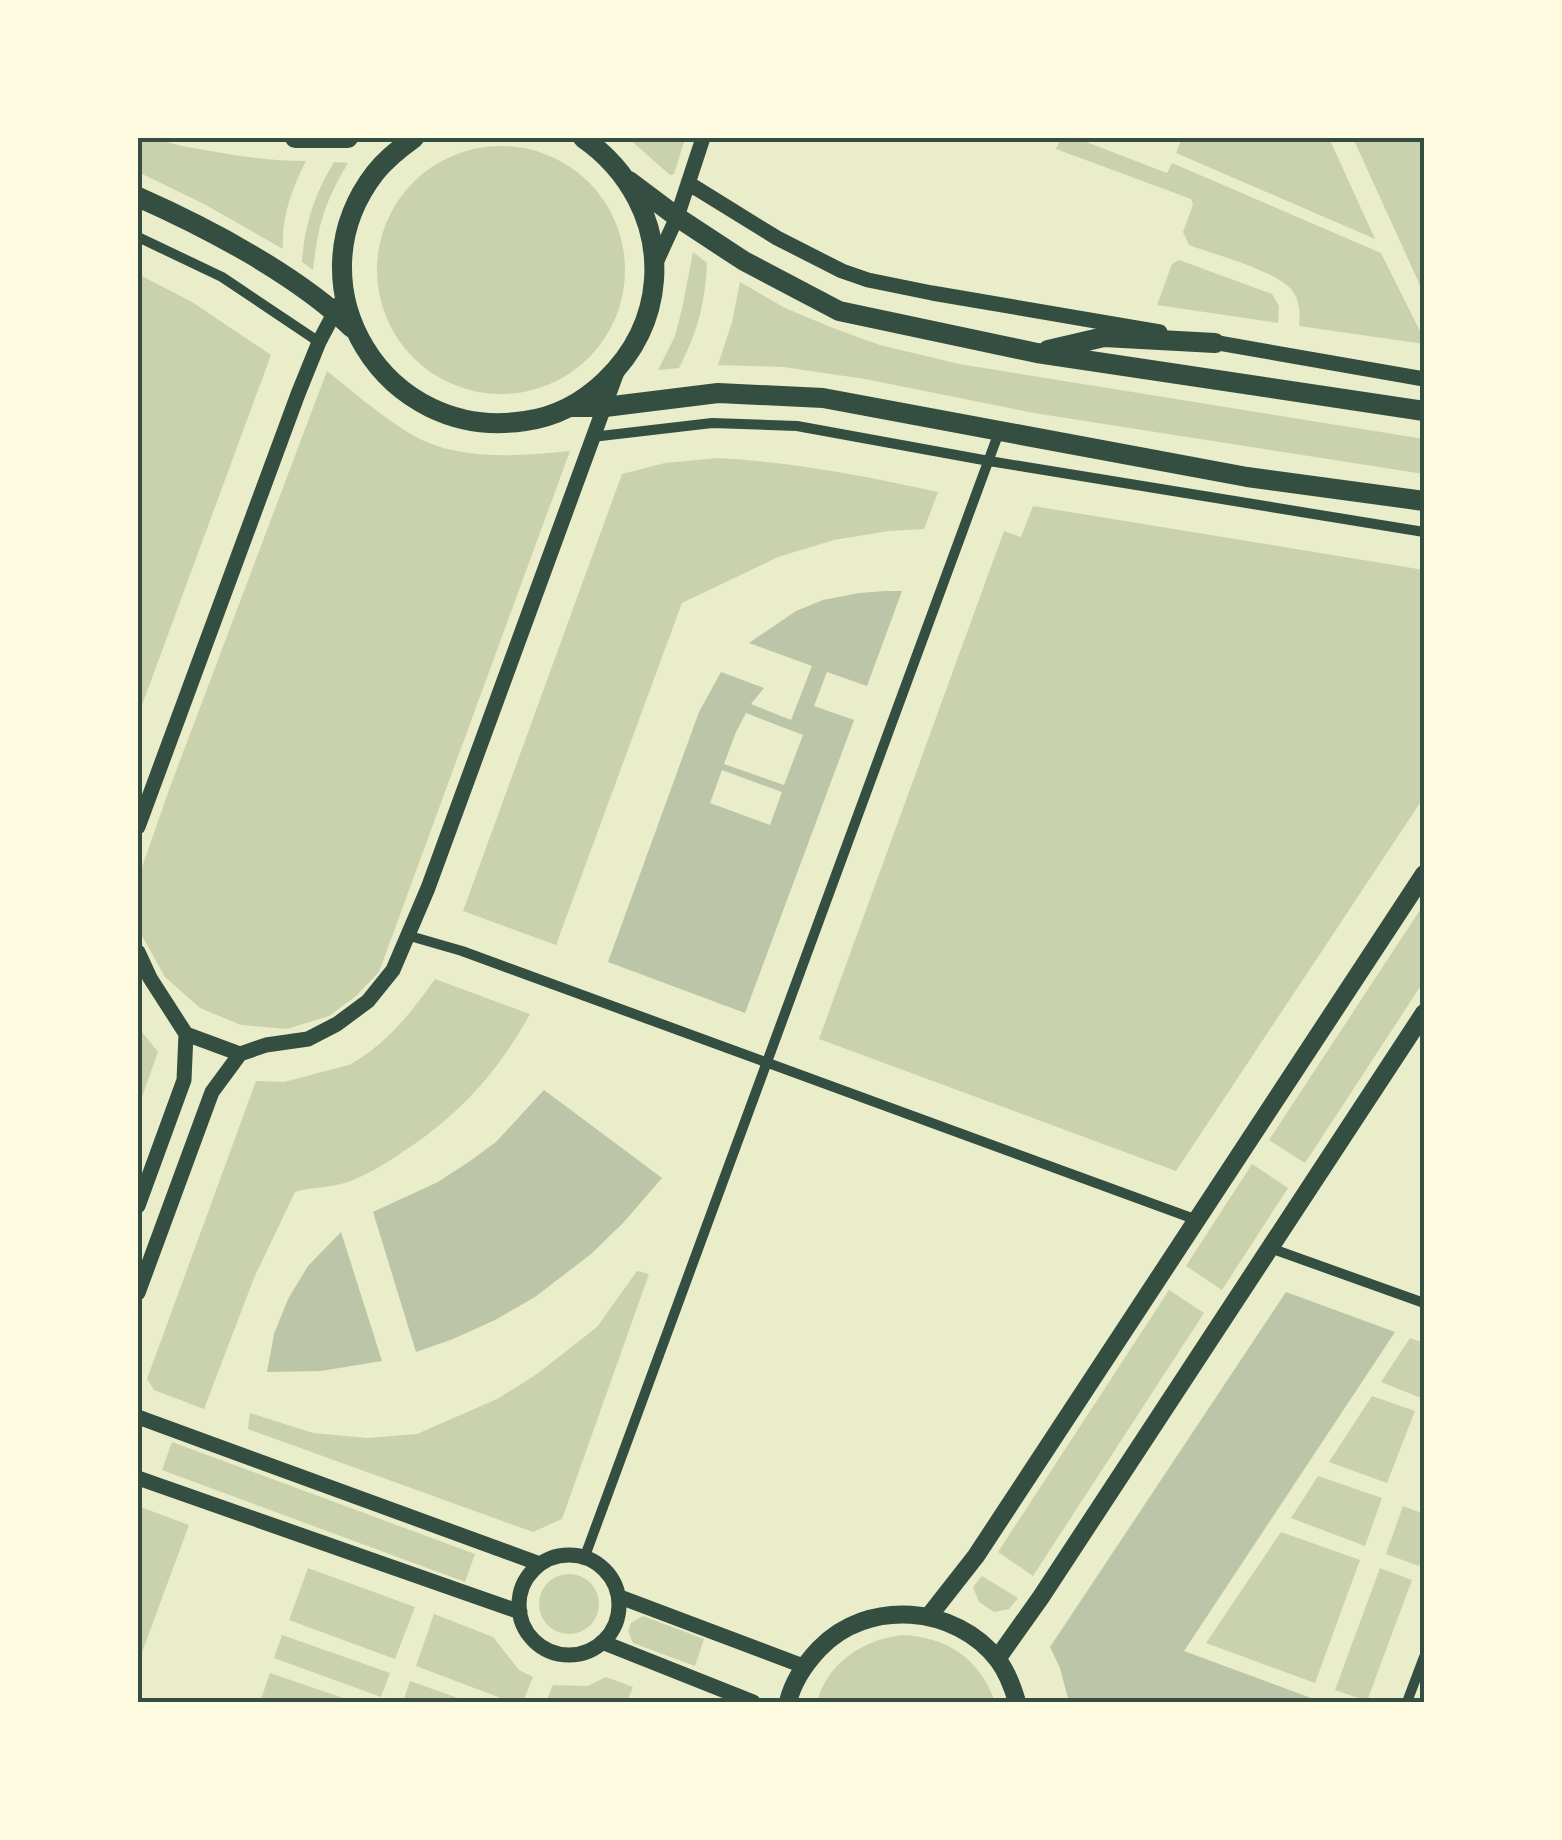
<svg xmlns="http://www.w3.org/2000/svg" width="1562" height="1840" font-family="'Fira Sans Condensed',sans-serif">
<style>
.green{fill:#cad2ad}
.building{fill:#bcc5a7;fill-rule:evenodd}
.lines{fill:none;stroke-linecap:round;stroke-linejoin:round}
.minor{stroke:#344e41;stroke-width:10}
.tertiary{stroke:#344e41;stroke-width:15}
.secondary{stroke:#344e41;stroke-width:18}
.primary{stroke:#344e41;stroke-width:20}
.neatline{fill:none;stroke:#344e41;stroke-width:4}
</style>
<rect width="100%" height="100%" fill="#e9edc9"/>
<path class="green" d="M 138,138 C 156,137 174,145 193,148 C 231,155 267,161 306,161 C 292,188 281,218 283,249 L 204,204 L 138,172 Z
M 628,138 L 676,138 L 684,142 L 674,174 L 670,175 Z
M 1061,138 L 1076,138 L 1167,173 L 1172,163 L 1381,253 L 1424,339 L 1424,344 L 1299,326 C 1300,315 1300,303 1294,293 C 1280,271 1215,255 1189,245 L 1183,232 L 1193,205 L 1191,199 L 1056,149 Z
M 1182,138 L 1329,138 L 1375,239 L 1176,153 Z
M 1353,138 L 1424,138 L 1424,294 Z
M377 270a124 124 0 1 1 248 0a124 124 0 1 1-248 0Z
M 334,162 L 348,163 C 325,202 318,224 313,270 L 302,262 C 305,223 314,196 334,162 Z
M 693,252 L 707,263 C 705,304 698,331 679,368 L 658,370 L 675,336 L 682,309 Z
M 1179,260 L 1272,294 L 1279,306 L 1278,323 L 1157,305 L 1172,264 Z
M 138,274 L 192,302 L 271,355 L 138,716 Z
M 740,282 L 785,308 L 833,328 L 880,345 L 959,364 L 1424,439 L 1424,474 L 1034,413 L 865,379 L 783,367 L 718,365 L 732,322 Z
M 327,371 C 353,392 380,415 409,433 C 456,462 518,456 570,451 L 379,972 L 356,996 L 329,1016 L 287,1029 L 241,1025 L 200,1008 L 165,977 L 142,936 L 139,903 L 141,870 L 170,787 Z
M 718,458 C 793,462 865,476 938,492 L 924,529 L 889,531 L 834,540 L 778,557 L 682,603 L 556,945 L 463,911 L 622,474 L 665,463 Z
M 1033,506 L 1424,570 L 1424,797 L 1176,1171 L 819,1039 L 1004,531 L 1021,537 Z
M 1424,904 L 1424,981 L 1305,1163 L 1269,1140 Z
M 435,979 L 530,1014 C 498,1072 459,1115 404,1151 C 385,1164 363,1178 341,1184 C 326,1188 310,1187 295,1192 L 254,1278 L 204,1409 L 154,1390 L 147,1379 L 256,1081 L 284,1082 L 349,1065 C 387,1044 410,1014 435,979 Z
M 138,1027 L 158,1052 L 138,1108 Z
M 1252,1164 L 1288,1188 L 1222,1290 L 1186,1266 Z
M 637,1271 L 649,1274 L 562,1519 L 533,1532 L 248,1429 L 250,1413 L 313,1433 L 367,1438 L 417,1434 L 497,1399 L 537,1374 L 597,1327 Z
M 1169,1290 L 1204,1313 L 1033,1576 L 998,1552 Z
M 1410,1338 L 1424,1343 L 1424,1388 L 1421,1398 L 1381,1382 Z
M 1372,1396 L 1415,1411 L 1387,1483 L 1329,1462 Z
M 172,1442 L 475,1554 L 465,1582 L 162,1470 Z
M 1318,1476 L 1382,1498 L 1365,1546 L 1291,1518 Z
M 138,1506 L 189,1525 L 138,1663 Z
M 1403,1506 L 1424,1514 L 1424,1550 L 1419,1566 L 1386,1554 Z
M 1281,1532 L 1360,1560 L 1315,1683 L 1206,1643 Z
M 308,1568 L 415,1607 L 395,1659 L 289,1620 Z
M 1380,1568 L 1412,1580 L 1367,1701 L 1335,1690 Z
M539 1604a30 30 0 1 1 60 0a30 30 0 1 1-60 0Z
M 982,1576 L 1018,1598 L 1009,1609 L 994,1612 L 979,1602 L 973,1587 Z
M 434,1614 L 493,1637 L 519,1670 L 533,1677 L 523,1702 L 511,1702 L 416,1666 Z
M 643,1616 L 704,1639 L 695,1666 L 633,1643 L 628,1631 L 631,1623 Z
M 282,1635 L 390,1673 L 381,1697 L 274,1658 Z
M 902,1635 C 948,1637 980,1659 995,1702 L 817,1702 C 828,1662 863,1640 902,1635 Z
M 270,1673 L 355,1702 L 260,1702 Z
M 606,1677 L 633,1687 L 627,1702 L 546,1702 L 553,1685 L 588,1686 Z
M 410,1681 L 469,1702 L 403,1702 Z"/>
<path class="building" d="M 885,591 L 902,591 L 867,686 L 827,672 L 814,706 L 854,720 L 745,1013 L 608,962 L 699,712 L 721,672 L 764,688 L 751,704 L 791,720 L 812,666 L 749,643 L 796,611 L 823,600 L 859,593 ZM 746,713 L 803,735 L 784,785 L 724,764 L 736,732 ZM 722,770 L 782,792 L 770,825 L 710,803 Z
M 544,1090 L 662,1178 L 623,1223 L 591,1254 L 535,1297 L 495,1320 L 453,1339 L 416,1352 L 373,1212 L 438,1182 L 470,1161 L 496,1142 Z
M 341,1232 L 382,1361 L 321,1371 L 267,1372 L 274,1334 L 288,1299 L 308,1266 Z
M 1286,1292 L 1395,1332 L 1184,1651 L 1322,1702 L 1069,1702 L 1060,1668 L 1050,1647 Z"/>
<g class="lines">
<path class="minor" d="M 138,237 L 222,277 L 319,342
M 592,437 L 712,423 L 797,426 L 989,461 L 1424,532
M 410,936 L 462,951 L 1197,1220
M 1270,1248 L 1424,1303
M 585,1556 L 999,432
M 1407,1702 L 1424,1657"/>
<path class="tertiary" d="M 688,183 L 777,238 L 842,271 L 868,280 L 932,293 L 1160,332
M 655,265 L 677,217 L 703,138
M 1207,341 L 1424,379
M 138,827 L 298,394 L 319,342 L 339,304
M 138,952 L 150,978 L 186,1034 L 184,1080 L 138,1206
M 186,1034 L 240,1054
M 138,1293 L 212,1092 L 240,1054 L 266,1045 L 308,1039 L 337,1024 L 368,1001 L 393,970 L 428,888 L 617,372
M 138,1417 L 540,1564
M 138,1478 L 520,1612
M519 1605a50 50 0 1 1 100 0a50 50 0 1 1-100 0Z
M 620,1597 L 803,1666
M 602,1642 L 753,1702"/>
<path class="secondary" d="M 929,1616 L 976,1556 L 1424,874
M 997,1659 L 1041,1597 L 1424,1013
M 788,1702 C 793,1681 804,1665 819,1649 C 867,1598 956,1605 998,1660 C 1007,1672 1013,1688 1017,1702"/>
<path class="primary" d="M 295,138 L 348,138
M 414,138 C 400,148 386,159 375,173 C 288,286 385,443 525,421 C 555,417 583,402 605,381 C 633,354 651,320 654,280 C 658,222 629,170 583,138
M 629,181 L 677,217 L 744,261 L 839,311 L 1037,353 L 1424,411
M 138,197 C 208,228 297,275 352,328
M 1048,350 L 1104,337 L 1215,343
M 571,407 L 605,407 L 718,393 L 823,398 L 1247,477 L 1424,501"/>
</g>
<rect width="1562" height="1840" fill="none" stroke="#fefae0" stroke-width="280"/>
<rect x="140" y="140" width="1282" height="1560" class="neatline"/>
</svg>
